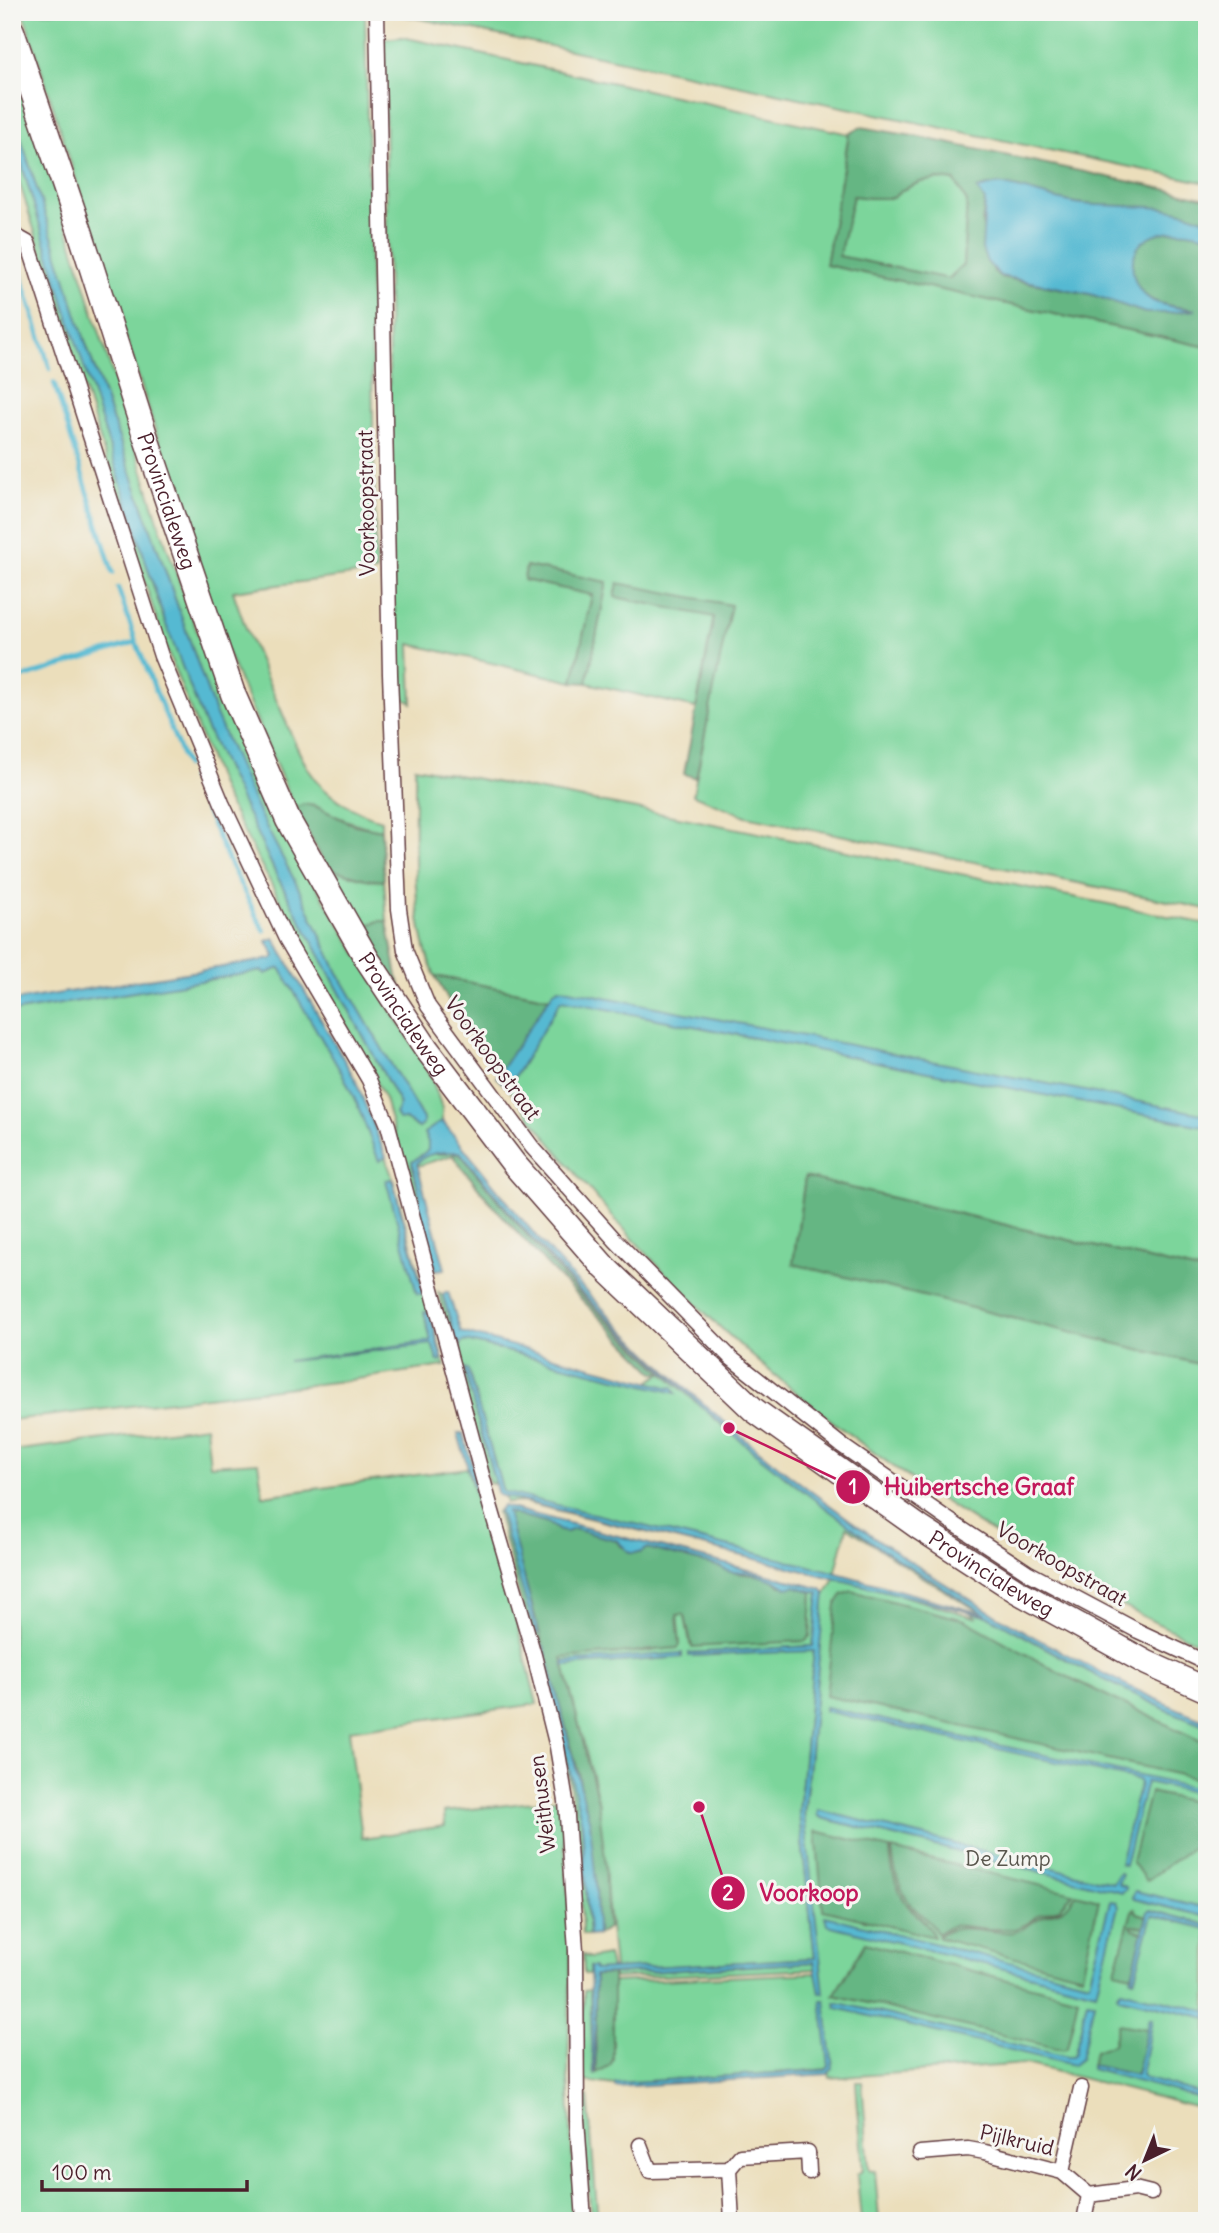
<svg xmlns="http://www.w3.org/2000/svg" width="1219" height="2233" font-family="Delius,sans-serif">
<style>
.green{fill:#7cd59b;stroke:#637a63;stroke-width:2}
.forest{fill:#65b683;stroke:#586a57;stroke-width:2;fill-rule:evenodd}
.water{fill:#54b9d2;stroke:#4f6c7e;stroke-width:2}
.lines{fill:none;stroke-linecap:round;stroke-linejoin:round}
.stream{stroke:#54b9d2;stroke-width:4.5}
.street-casing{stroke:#623c41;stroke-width:17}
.highway-casing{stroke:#623c41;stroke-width:27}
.street{stroke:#fff;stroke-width:14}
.highway{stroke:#fff;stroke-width:24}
.labels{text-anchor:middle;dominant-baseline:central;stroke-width:6;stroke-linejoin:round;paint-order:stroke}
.street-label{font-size:21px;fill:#4a1f2b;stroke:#f6f6f2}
.park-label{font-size:21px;fill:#59564d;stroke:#f6f6f2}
.leader{fill:none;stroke:#c2185b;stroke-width:2.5}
.callout-dot{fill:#c2185b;stroke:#f6f6f2;stroke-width:2.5}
.mark-label{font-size:21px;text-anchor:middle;font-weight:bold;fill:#fff}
.callout-label{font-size:23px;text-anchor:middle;font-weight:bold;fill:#c2185b;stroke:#f6f6f2;stroke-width:6;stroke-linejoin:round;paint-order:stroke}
</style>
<rect width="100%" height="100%" fill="#f6f6f2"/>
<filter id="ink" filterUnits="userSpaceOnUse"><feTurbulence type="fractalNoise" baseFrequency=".0143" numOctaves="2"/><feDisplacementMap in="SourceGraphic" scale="14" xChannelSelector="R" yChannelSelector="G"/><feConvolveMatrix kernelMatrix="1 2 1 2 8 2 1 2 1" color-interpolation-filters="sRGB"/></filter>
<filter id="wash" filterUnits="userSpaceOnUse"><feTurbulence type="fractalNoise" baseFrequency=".00686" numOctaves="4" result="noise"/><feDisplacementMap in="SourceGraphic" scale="28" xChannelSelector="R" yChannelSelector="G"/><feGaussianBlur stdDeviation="1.57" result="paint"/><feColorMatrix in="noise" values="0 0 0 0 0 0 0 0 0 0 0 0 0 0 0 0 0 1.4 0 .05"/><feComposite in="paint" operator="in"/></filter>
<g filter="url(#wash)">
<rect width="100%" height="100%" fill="#ebdebb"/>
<path class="green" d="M 23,12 L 365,12 L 376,572 L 233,591 C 246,632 263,671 281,710 C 290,731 298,754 311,773 C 326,797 355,812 381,820 L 381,830 C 356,825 334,817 312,804 L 295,809 L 221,638 Z
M 395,12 L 1207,12 L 1207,183 L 402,15 Z
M 402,37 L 849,134 L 826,265 L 1207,347 L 1207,909 L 746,816 L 693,795 L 730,605 L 618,584 L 615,597 L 714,616 L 696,708 L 587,683 L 607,582 L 526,566 L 524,580 L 592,595 L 573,682 L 410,644 L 412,703 L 394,693 L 384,39 Z
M 12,50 L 160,527 L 215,682 L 242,745 L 284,833 L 430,1073 L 442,1108 L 442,1121 L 424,1133 L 428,1142 L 428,1151 L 412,1165 L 420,1197 L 418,1206 L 436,1270 L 432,1271 L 385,1099 L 223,793 L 163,640 L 12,159 L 12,134 L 163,617 L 274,870 L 400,1104 L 398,1109 L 405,1119 L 419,1128 L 423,1119 L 304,916 L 245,799 L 76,315 L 12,109 Z
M 939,179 L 955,181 L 967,202 L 963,265 L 948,279 L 838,256 L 853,195 L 870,198 L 893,198 L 902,190 L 920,182 Z
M 415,767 L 689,819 L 1207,924 L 1207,1273 L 805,1177 L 793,1263 L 1207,1366 L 1207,1647 C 1037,1569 882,1470 742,1347 C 656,1271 577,1179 508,1088 L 560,1000 L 435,976 C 408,918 416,830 415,767 Z
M 327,868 L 366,879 L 384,881 L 387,921 L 379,921 L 363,931 Z
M 286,961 L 372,1119 L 391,1173 L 445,1366 L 343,1381 L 12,1420 L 12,1010 Z
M 448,1152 L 460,1152 C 499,1199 538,1247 581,1292 C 710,1426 856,1540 1017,1632 C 1078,1667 1141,1700 1207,1726 L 1207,2110 L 1026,2064 L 830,2078 L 829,2069 L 615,2084 L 615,2085 L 583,2081 L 581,2077 L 584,1991 L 590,1990 L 593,2070 L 595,2074 L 610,2065 L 613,2060 L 613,1982 L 817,1973 L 820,1992 L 804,1818 L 824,1597 L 837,1576 L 977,1618 L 970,1612 L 986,1616 L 916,1573 L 847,1527 L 834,1578 L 523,1502 L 506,1503 L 468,1371 L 465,1369 L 495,1484 L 489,1483 L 438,1292 L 442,1294 L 461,1356 L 460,1343 L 466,1341 L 675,1392 L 670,1388 L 649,1382 L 662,1373 C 637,1348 610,1324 585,1299 C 540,1252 499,1203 459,1153 L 418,1166 L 418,1161 L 429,1154 L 445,1154 Z
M 206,1426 L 210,1465 L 258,1462 L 263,1496 L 467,1468 L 485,1529 L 490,1528 L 473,1468 L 478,1468 L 537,1704 L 349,1730 L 362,1838 L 445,1826 L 444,1812 L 559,1799 L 563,1818 L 571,1941 L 568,2076 L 576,2221 L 12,2221 L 12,1451 Z
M 499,1510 L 535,1633 L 539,1634 L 538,1629 L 544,1646 L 540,1645 L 581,1818 L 589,1936 L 582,1934 L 580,1848 L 568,1774 L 497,1512 Z
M 812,1591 L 819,1593 L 813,1646 L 689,1653 L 689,1656 L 814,1650 L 799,1814 L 815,1958 L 614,1969 L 598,1799 L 564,1666 L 682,1657 L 682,1654 L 563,1662 L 562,1657 L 652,1651 L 680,1645 L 677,1615 L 683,1614 L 685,1616 L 690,1645 L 810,1636 Z
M 583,1955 L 590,1958 L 608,1955 L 611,1969 L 595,1970 L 590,1967 L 590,1974 L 584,1974 Z
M 815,1962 L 817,1969 L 613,1978 L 613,1974 Z
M 856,2082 L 862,2082 L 869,2169 L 875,2171 L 879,2220 L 861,2221 L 857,2175 L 863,2170 Z
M 582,2096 L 588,2097 L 598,2221 L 591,2221 Z"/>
<path class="forest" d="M 861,127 L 919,137 L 1207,198 L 1207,221 C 1189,212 1174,212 1154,210 C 1120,206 1085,207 1051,199 C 1025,193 1005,179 978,189 L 985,201 L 982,223 L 994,272 L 1000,277 L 1090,294 L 1116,302 L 1192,309 C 1179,307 1166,307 1154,301 C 1130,290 1123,253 1147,238 C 1163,228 1190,231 1207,236 L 1207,347 L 826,265 L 849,134 ZM 939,179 L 955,181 L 967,202 L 963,265 L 949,279 L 839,256 L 853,196 L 870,198 L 893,198 L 902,190 L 920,182 Z
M 526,566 L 607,582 L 587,683 L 573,682 L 592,595 L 524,580 Z
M 618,583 L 731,605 L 696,778 L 684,774 L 714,617 L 615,597 Z
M 303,804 C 320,805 336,818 352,824 C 362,827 372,828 381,830 L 384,881 L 366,879 L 327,868 L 295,809 Z
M 379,921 L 387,921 L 397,976 L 406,1000 L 363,931 L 370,924 Z
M 435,976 L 560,1000 L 508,1088 L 459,1020 Z
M 459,1152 C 499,1203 540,1253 585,1299 C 610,1324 637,1348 663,1373 L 655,1373 L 549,1267 L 490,1202 L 452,1155 Z
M 805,1177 L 1207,1273 L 1207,1366 L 793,1264 Z
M 506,1512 L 546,1522 L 560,1531 L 567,1532 L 574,1529 L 616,1540 L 620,1546 L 640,1553 L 647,1548 L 721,1567 C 734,1578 768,1570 780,1586 L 794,1586 L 812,1591 L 810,1636 L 806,1641 L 692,1647 L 685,1616 L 683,1614 L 677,1615 L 680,1645 L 678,1648 L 562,1658 L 598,1801 L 605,1858 L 608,1929 L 597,1935 L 596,1882 L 578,1771 Z
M 852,1591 L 965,1620 L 1062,1674 L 1207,1744 L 1207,1781 L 826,1696 L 836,1604 L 842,1595 Z
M 1150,1792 L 1207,1805 L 1207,1837 L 1146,1881 L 1132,1861 Z
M 816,1831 L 890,1849 C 891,1870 895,1890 909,1907 C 918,1917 930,1924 934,1937 L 823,1910 Z
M 892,1850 L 1073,1893 L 1059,1909 L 1038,1915 L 1027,1924 L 1015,1929 L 988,1929 L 954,1925 L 937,1934 C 932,1921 919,1915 910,1904 C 898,1887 894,1870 892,1850 Z
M 1076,1894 L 1099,1900 L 1082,1975 L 938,1938 L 938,1936 C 942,1934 948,1931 953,1929 C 965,1925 996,1934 1013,1932 C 1025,1931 1031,1921 1041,1917 C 1062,1908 1062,1915 1076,1894 Z
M 1135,1909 L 1137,1913 L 1147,1916 L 1144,1927 L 1131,1926 L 1133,1929 L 1143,1932 L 1132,1975 L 1115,1971 L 1132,1911 Z
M 865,1943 L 1078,1998 L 1067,2048 L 1064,2050 L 834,1995 Z
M 613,1974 L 613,2060 L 610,2065 L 596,2073 L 595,1975 Z
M 1118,2024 L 1147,2029 L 1136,2075 L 1091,2065 L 1095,2051 L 1113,2044 Z"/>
<path class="water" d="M 12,110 L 87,347 L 215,713 L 258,811 L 299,889 L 337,971 L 423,1119 L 423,1125 L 419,1128 L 405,1119 L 399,1120 L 395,1114 L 400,1104 L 278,878 L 204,723 L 165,622 L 53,269 L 12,131 Z
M 998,184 C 1027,188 1054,201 1083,204 C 1125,208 1168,201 1207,221 L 1207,236 C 1190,231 1164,228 1148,238 C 1124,252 1130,289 1153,301 C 1166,307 1181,308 1196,310 L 1168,313 L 1145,313 L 1090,294 L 1000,276 L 987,262 L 982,249 L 985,201 L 977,189 Z
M 274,938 L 355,1079 L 386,1157 L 379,1161 L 357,1104 L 344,1077 L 280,968 L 265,974 L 262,971 L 12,1012 L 12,1001 L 272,959 L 275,956 L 267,941 Z
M 559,988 L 1207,1115 L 1207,1127 L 561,1000 L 508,1088 L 496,1077 L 554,991 Z
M 442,1121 C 488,1177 532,1235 582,1287 C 714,1426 868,1544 1036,1638 C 1092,1668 1148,1698 1207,1721 L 1207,1726 L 1167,1710 L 1097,1676 L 990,1617 L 498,1495 L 464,1369 L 468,1370 L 503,1492 L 826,1570 L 987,1615 L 880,1548 L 814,1499 L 755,1453 L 698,1403 L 581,1292 L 518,1222 L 460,1152 C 447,1152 424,1151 417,1164 L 445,1269 L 436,1270 L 418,1206 L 420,1197 L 412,1162 L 428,1150 L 428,1142 L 424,1133 Z
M 392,1179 L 423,1291 L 421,1294 L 417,1294 L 386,1180 Z
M 445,1292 L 448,1292 L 461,1332 L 670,1388 L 673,1387 L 676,1393 L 466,1341 L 460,1343 L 461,1356 L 443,1296 Z
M 429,1311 L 442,1360 L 440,1362 L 437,1360 L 432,1344 L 288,1361 L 431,1341 L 424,1312 Z
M 458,1433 L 463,1433 L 490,1528 L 485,1529 Z
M 502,1506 L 822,1589 L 825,1593 L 804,1814 L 824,1993 L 820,1993 L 814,1962 L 595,1975 L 595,2074 L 593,2070 L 590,1967 L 594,1967 L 595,1970 L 815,1958 L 799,1814 L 814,1651 L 689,1656 L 689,1653 L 813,1646 L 819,1593 L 794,1586 L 788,1588 C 782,1586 778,1582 773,1580 C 764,1577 752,1573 743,1572 C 734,1572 729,1574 721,1567 L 648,1548 L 640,1553 L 630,1553 L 616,1540 L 574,1529 L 567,1532 L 560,1531 L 546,1522 L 507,1512 L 539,1634 L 535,1633 L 499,1510 Z
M 541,1644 L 544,1646 L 548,1659 L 590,1823 L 596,1882 L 597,1935 L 589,1936 L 582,1824 Z
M 682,1653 L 682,1657 L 564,1666 L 563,1662 Z
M 825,1707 L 1207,1791 L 1207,1795 L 1146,1782 L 1125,1865 L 1120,1864 L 1140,1783 L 1138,1780 L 825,1711 Z
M 818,1810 L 1113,1883 L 1119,1873 L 1122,1874 L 1118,1884 L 1126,1887 L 1126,1889 L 1122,1892 L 821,1818 L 817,1815 Z
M 1135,1891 L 1207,1908 L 1207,1917 L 1134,1899 L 1132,1897 Z
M 1110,1901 L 1116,1902 L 1118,1907 L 1096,1992 L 827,1925 L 825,1916 L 1089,1982 Z
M 1151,1910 L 1207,1925 L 1207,1929 L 1152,1915 L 1134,1980 L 1131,1979 L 1147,1916 L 1148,1911 Z
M 1121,1990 L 1207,2011 L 1207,2018 L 1119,1997 L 1117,1994 Z
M 821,2000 L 825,2000 L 833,2068 L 828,2074 L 615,2087 L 615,2083 L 826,2070 L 829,2066 Z
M 1087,2001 L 1094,2002 L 1081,2059 L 1073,2065 L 836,2008 L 835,2002 L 1067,2057 L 1072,2057 L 1075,2053 Z
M 1149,2018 L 1152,2019 L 1141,2075 L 1143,2078 L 1207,2095 L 1207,2100 L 1091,2069 L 1091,2065 L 1136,2075 Z"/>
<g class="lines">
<path class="stream" d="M 12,256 L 17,261 L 50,369
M 54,383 L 113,573
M 118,588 L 136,642 L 186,766
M 12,681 L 136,642
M 191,778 L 230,864 L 264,931"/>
</g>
</g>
<g filter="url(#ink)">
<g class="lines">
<g class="street-casing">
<path id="street" d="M 377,12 L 390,674 L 399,909 L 405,950 L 428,1006 L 532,1147 L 616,1241 L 731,1358 L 841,1445 L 956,1525 L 1029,1573 L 1138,1631 L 1207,1663
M 12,234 L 28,243 L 161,656 L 222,803 L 286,939 L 369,1080 L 388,1125 L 490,1505 L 534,1655 L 557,1747 L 566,1801 L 576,1951 L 577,2119 L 584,2221
M 640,2145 L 650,2171 L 729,2169 L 740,2156 L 808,2152 L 809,2172
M 920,2153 L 968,2149 L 985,2152 L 1062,2172 L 1089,2195 L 1084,2221
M 729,2169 L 732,2221
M 1062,2172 L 1081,2088
M 1089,2195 L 1135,2189 L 1151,2193"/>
</g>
<g class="highway-casing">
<g id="highway">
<path id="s1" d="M 12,31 L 80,231 L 144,432 L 233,694 L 288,820 L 367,959 L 426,1048 L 514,1164 L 604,1267 L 754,1410 L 920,1528 L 1017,1591 L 1147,1663 L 1207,1690"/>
</g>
</g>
<use href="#street" class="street"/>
<use href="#highway" class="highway"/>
</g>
</g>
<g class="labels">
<g class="street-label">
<text stroke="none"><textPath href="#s1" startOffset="495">Provincialeweg</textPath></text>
<text transform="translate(366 503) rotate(-91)">Voorkoopstraat</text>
<text stroke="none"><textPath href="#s1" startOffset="1062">Provincialeweg</textPath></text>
<text transform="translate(493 1058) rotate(54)">Voorkoopstraat</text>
<text transform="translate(1062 1564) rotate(30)">Voorkoopstraat</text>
<text stroke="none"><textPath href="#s1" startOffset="1881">Provincialeweg</textPath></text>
<text transform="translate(542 1804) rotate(-97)">Weithusen</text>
<text transform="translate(1017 2140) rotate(13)">Pijlkruid</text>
</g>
<g class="park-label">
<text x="1008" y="1858">De Zump</text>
</g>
</g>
<path class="leader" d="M729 1428L853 1487M699 1807L728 1893"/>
<g class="callout-dot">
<circle cx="729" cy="1428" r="7"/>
<circle cx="699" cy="1807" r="7"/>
<circle cx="853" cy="1487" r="18"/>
<circle cx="728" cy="1893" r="18"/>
</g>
<g class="mark-label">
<text x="853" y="1494">1</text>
<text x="728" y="1900">2</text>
</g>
<g class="callout-label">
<text x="979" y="1495">Huibertsche Graaf</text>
<text x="809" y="1901">Voorkoop</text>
</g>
<rect width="1219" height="2233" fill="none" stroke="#f6f6f2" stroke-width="42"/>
<g transform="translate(1145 2160) rotate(223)" stroke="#f6f6f2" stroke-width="5" paint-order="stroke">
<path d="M0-5L12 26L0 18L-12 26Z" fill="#4a1f2b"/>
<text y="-10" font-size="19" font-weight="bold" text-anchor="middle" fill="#4a1f2b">N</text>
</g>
<path d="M42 2180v10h205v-10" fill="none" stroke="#4a1f2b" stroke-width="3.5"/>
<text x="52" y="2180" font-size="21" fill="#4a1f2b" stroke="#f6f6f2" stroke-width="5" paint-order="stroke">100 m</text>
</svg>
